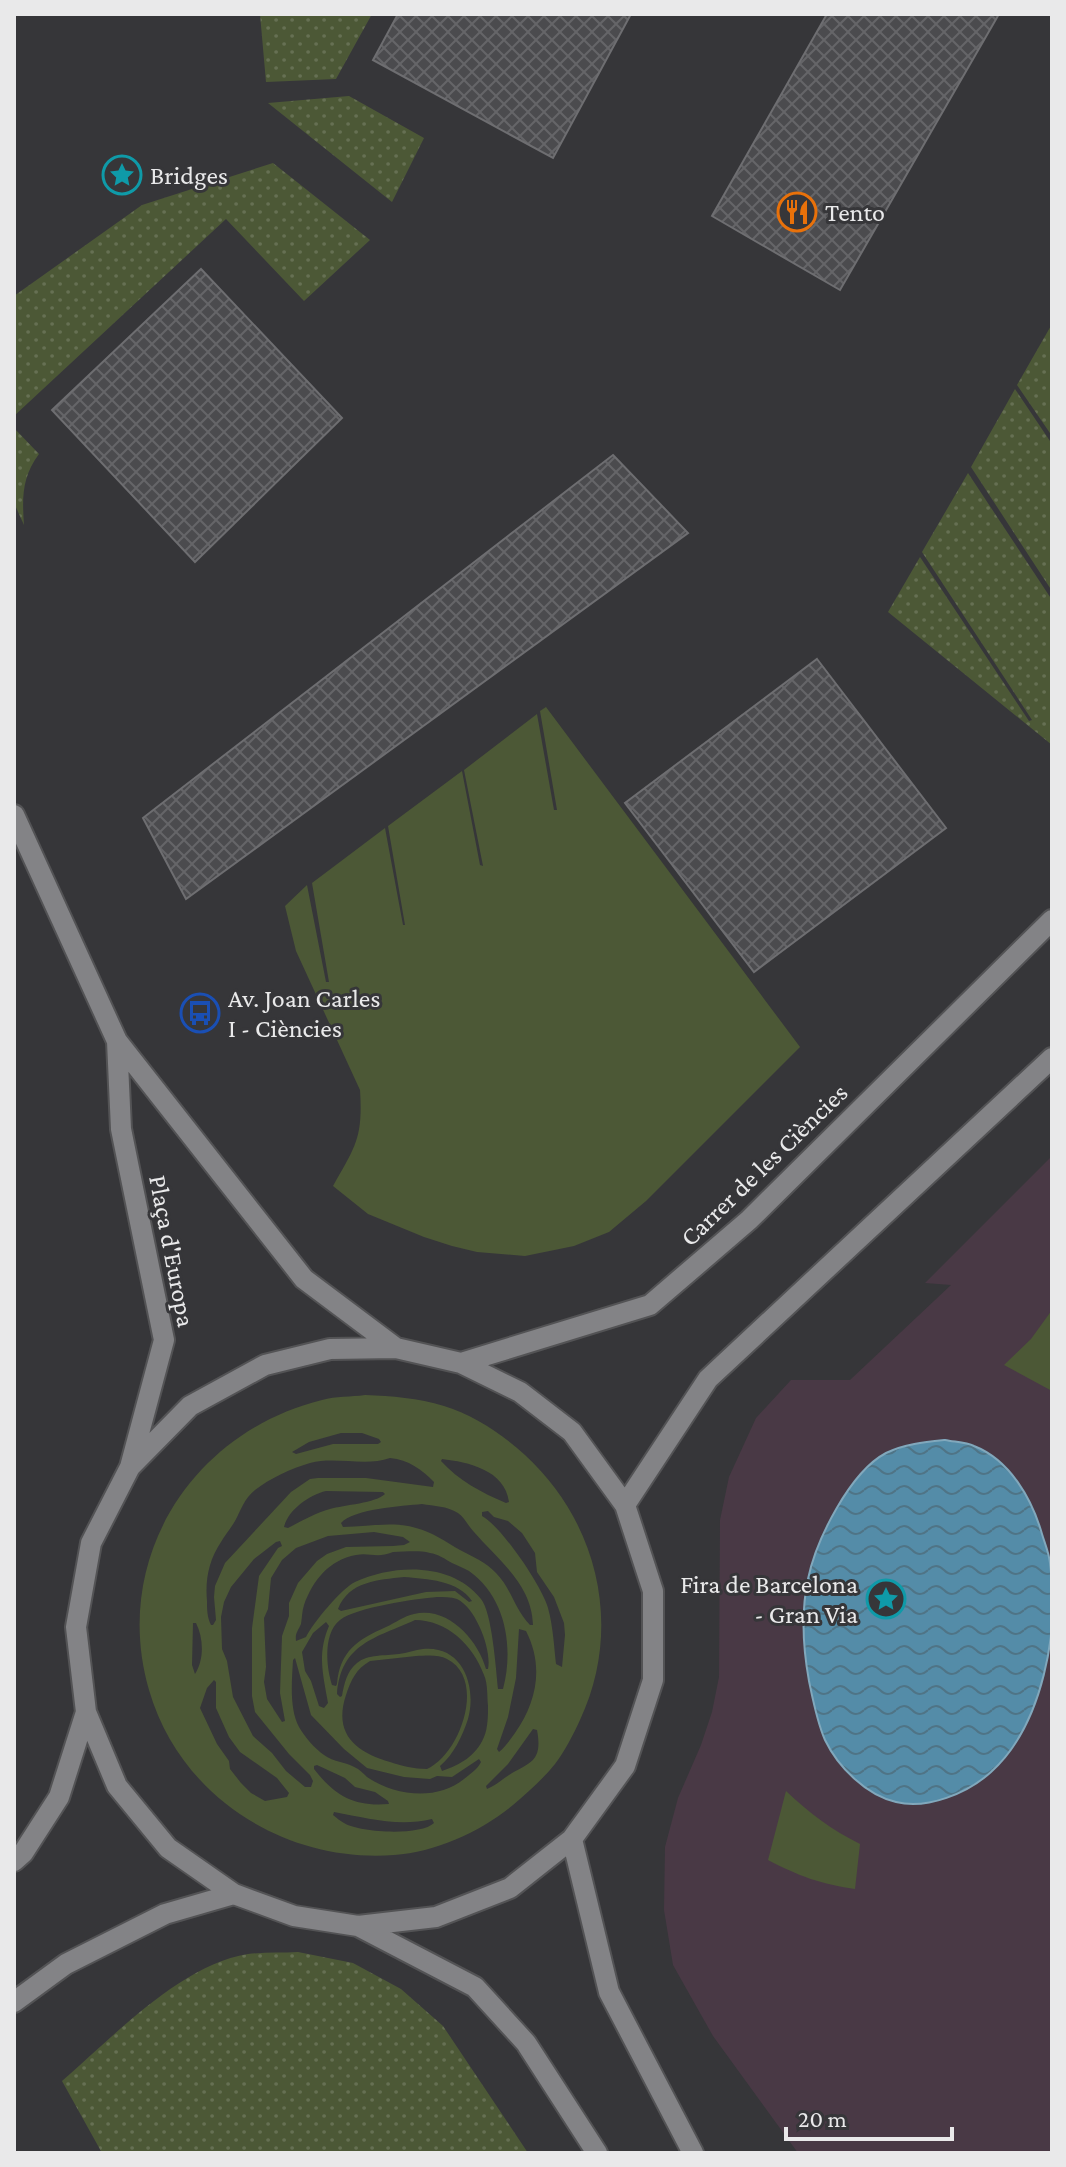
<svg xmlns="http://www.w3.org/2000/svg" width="1066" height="2167" font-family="'Crimson Pro',serif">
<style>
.commercial{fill:#493945}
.grass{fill:url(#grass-dots)}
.garden{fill:#4c5836;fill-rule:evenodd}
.water{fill:url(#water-waves);stroke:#81a8bc;stroke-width:2}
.building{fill:url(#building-cross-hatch);stroke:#6e6e71;stroke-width:2}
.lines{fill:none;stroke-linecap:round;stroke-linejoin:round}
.minor-casing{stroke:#535355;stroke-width:24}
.minor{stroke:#838386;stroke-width:20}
.labels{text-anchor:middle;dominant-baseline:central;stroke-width:6;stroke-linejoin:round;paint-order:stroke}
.poi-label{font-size:26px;fill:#e9e9ea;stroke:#363639;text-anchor:start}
.street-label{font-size:26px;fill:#e9e9ea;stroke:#363639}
</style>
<defs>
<pattern id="grass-dots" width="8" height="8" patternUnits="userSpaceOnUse" patternTransform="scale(2)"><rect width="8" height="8" fill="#4c5836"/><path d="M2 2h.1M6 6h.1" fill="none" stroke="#667053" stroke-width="1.8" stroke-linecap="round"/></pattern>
<pattern id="water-waves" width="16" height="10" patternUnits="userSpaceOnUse" patternTransform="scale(2)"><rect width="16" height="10" fill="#548ca8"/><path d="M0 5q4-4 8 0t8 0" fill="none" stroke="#4f7486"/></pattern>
<pattern id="building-cross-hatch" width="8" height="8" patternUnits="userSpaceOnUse" patternTransform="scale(2)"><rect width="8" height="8" fill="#4b4b4e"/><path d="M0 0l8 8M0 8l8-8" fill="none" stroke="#656568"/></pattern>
</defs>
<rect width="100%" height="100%" fill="#363639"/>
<path class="commercial" d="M 1052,1156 L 1052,2153 L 798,2153 L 713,2036 L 673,1965 L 664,1910 L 665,1847 L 678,1798 L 701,1745 L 712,1712 L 719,1677 L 720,1520 L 729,1477 L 756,1418 L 791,1380 L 850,1380 L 951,1285 L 925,1283 Z"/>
<path class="grass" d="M 260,14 L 372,14 L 336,79 L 266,82 Z
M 349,96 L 424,138 L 392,202 L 268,103 Z
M 273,163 L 370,240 L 304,301 L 226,219 L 14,416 L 14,296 L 142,205 Z
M 1052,324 L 1052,436 L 1017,385 Z
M 1015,389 L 1052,444 L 1052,591 L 971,467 Z
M 14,428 L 39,454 C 22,477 22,497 24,525 L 14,503 Z
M 968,473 L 1052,600 L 1052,745 L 888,612 L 920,557 L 1029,721 L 1032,720 L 922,552 Z
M 298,1952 L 353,1963 L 401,1989 L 443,2026 L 528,2153 L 102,2153 L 62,2081 C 113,2037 180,1965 248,1954 C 264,1952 282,1953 298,1952 Z"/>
<path class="garden" d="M 546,707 L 800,1047 L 646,1201 L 609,1232 L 574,1246 L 525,1256 L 477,1252 L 452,1246 L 424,1237 L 368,1214 L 333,1186 C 356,1146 363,1137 360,1090 L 296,951 L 285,906 L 307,885 L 326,982 L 329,982 L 312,883 L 385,828 L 403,925 L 405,925 L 388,826 L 462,771 L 480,865 L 483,866 L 464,770 L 537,714 L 554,810 L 557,810 L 540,711 Z
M 1052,1310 L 1052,1391 L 1004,1365 L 1031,1339 Z
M 365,1395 C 392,1396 418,1398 444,1406 C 474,1415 502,1434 525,1455 C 599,1523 623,1628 580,1720 C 573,1735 565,1751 555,1764 C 543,1779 528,1792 513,1805 C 482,1831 436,1852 394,1855 C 285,1863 180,1797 149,1690 C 111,1559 192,1432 322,1400 C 336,1396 351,1397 365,1395 ZM 341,1433 L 362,1433 L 379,1439 L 381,1442 L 378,1444 L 333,1444 L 296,1454 L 292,1452 L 309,1442 ZM 390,1458 C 409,1460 421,1469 434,1482 L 433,1487 L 366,1478 L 318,1478 L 310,1479 L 291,1492 L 225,1563 L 215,1586 L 214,1597 L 216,1620 L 213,1625 L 211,1625 C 207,1617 207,1609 207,1601 C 205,1579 209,1560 221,1542 C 225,1535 231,1528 235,1521 C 241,1510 244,1499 255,1490 C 269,1479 292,1468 310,1463 C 336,1456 365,1467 390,1458 ZM 442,1459 C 468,1462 505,1470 509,1502 L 506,1503 C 482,1493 458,1480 441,1461 ZM 326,1491 L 383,1492 L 385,1494 C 376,1503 344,1505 330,1509 C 315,1513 302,1521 288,1528 L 284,1527 C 288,1510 309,1495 326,1491 ZM 422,1504 C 434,1506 447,1506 458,1513 C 465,1518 468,1526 474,1532 C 498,1560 532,1584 533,1625 L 530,1625 C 515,1610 511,1588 496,1573 C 486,1562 473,1557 460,1550 C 446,1542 432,1532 416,1528 C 393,1521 367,1527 343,1527 L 341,1523 C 353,1509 402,1506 422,1504 ZM 488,1511 L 494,1517 L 508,1521 L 522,1533 L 535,1553 L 537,1572 L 554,1597 L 564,1623 L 565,1635 L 562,1667 L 556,1664 C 554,1646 553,1626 548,1608 C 542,1586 501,1526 482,1516 L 482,1512 ZM 374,1532 L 403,1537 L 410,1542 L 404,1545 L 393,1546 L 346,1547 L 327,1554 L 317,1561 L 298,1583 L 289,1603 L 289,1616 L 282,1636 L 280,1693 L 285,1721 L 282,1722 L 267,1699 L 264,1682 L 266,1667 L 264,1618 L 268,1609 L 271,1578 L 282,1560 L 296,1548 L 328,1536 ZM 280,1541 L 282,1546 L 278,1548 L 259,1576 L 252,1628 L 252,1696 L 255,1712 L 289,1754 L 310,1775 L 313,1781 L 311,1787 L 305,1787 L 286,1771 L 272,1753 L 253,1736 L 233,1697 L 227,1661 L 222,1649 L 221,1617 L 224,1602 L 231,1587 L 254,1559 L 276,1542 ZM 393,1552 C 405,1552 418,1550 430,1553 C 438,1554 445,1559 452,1563 C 458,1566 464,1568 469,1571 C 506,1597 514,1648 503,1689 L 498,1689 C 496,1669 492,1612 481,1599 C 452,1562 394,1564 355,1582 C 341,1589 313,1623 306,1637 L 296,1641 C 295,1633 298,1631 301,1624 C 302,1618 302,1611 304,1605 C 313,1580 329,1560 356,1555 C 370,1552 376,1559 393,1552 ZM 404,1577 C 427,1579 458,1580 472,1601 L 469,1602 L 455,1591 L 426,1592 L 341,1611 L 338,1609 C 349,1581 378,1580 404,1577 ZM 437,1597 C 443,1597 451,1597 457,1599 C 476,1608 492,1650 488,1669 L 486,1669 C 478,1640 448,1606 414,1614 C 404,1616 395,1623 386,1627 C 357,1640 340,1651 337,1684 L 336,1686 L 332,1685 C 326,1667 323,1633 340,1620 C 357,1607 415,1599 437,1597 ZM 415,1620 C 447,1620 473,1645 484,1675 C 488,1684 487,1696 488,1706 C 488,1715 488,1728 484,1737 C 476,1756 460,1765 442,1771 L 440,1766 C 454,1754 462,1737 468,1719 C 477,1687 463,1645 423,1649 C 415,1650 407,1653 399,1654 C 385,1656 368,1654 357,1663 C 347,1671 344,1684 342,1696 L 340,1697 L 337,1694 C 341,1643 376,1638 415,1620 ZM 326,1622 L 329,1626 C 317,1654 323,1674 328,1703 L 324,1708 L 319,1706 L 311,1681 L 305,1671 L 302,1652 L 313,1633 ZM 193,1623 L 196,1623 C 204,1639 204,1660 195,1674 L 192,1665 ZM 519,1629 L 526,1631 C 544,1666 537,1702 515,1733 C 510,1740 505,1747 499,1752 L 497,1749 L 508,1717 L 516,1678 ZM 416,1656 C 425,1656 438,1654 447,1659 C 487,1679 460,1755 427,1769 C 414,1769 402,1766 390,1762 C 356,1752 333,1734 346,1695 C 351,1680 356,1669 370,1661 ZM 295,1658 L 311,1715 L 344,1749 L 367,1768 L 404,1777 L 430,1779 L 437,1776 L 452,1777 L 479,1759 L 481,1762 C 477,1770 471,1773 464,1779 C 437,1801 395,1796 367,1777 C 364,1774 361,1771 358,1769 C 347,1762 333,1762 324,1755 C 315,1749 304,1736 299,1727 C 289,1708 292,1680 293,1660 ZM 214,1680 L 216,1682 L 216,1708 L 229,1737 L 240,1752 L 277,1778 L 289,1793 L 287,1797 L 265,1801 L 251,1793 L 241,1783 L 230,1769 L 229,1761 L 217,1744 L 200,1708 L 207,1688 ZM 533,1729 L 537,1730 C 543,1762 530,1762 509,1775 C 501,1780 495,1786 487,1789 L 486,1786 L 508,1764 ZM 317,1765 L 345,1778 L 355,1787 L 375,1792 L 388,1801 L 389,1804 C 354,1807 335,1796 314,1769 L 314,1766 ZM 334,1812 C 367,1818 398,1827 432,1819 L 434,1823 C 421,1836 360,1833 344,1823 C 340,1821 337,1818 333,1815 Z
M 786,1791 C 809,1813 832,1830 860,1844 L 855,1889 C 820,1884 799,1876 768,1860 Z"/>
<path class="water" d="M 945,1440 C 954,1442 966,1442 974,1446 C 1010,1460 1032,1499 1042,1534 C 1045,1544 1049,1553 1050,1563 C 1060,1630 1043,1725 991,1772 C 968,1793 927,1810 896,1802 C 866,1795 838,1767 825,1740 C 817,1722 813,1700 809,1681 C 803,1648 801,1612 808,1579 C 816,1540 850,1472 886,1453 C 904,1444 925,1442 945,1440 Z"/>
<path class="building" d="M 398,14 L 631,14 L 553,158 L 373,60 Z
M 827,14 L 999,14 L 840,290 L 712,216 Z
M 201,269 L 342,418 L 195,562 L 52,410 Z
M 613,455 L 688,533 L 186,899 L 143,818 Z
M 817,659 L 946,828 L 754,972 L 625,803 Z"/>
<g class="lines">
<g class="minor-casing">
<path id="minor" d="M 14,815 L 117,1041 L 304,1279 L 396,1348
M 117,1041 L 121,1129 L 164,1340 L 130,1467 L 91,1543 L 76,1627 L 86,1712 L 117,1786 L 168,1848 L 234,1894 L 294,1916 L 358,1926 L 436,1917 L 510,1888 L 572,1839 L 625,1766 L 653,1680 L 653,1591 L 625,1505 L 572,1432 L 520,1392 L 461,1363 L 396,1348 L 330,1349 L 265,1365 L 190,1406 L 130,1467
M 461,1363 L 650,1305 L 749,1220 L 1052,920
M 625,1505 L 708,1379 L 1052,1058
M 572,1839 L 609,1992 L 693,2153
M 14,1861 L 23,1853 L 59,1797 L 86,1712
M 358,1926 L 475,1987 L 526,2043 L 597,2153
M 14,2002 L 66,1964 L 165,1914 L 234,1894"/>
</g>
<use href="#minor" class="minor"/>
</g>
<defs>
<g id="sight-ring" transform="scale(2)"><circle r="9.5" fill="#363639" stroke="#0f9aa8" stroke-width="1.5"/><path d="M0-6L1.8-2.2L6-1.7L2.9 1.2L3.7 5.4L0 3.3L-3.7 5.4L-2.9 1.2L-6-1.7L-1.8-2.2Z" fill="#0f9aa8"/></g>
<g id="restaurant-ring" transform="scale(2)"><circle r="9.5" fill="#363639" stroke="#e8710a" stroke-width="1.5"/><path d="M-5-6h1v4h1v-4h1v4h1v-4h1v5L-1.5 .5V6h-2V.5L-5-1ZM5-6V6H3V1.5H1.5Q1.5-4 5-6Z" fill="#e8710a"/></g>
<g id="bus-ring" transform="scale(2)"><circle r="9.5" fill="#363639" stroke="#1a4fb4" stroke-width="1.5"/><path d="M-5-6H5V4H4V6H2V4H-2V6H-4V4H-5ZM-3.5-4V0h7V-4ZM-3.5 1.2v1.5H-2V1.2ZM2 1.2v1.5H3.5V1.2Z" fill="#1a4fb4"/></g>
</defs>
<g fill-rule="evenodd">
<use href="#sight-ring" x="122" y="175"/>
<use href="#restaurant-ring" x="797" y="212"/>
<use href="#bus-ring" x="200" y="1013"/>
<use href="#sight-ring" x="886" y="1599"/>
</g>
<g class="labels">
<g class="poi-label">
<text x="150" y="175">Bridges</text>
<text x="825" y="212">Tento</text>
<text x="228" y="998">Av. Joan Carles<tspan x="228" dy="30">I - Ciències</tspan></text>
<text x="858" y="1584" text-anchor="end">Fira de Barcelona<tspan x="858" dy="30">- Gran Via</tspan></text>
</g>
<g class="street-label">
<text transform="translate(764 1165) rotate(-44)">Carrer de les Ciències</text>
<text transform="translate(172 1251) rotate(79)">Plaça d'Europa</text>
</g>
</g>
<rect width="1066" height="2167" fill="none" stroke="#e9e9ea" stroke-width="32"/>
<path d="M786 2127v12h166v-12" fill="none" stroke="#e9e9ea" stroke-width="4"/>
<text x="798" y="2127" font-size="24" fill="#e9e9ea" stroke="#363639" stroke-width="6" paint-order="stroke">20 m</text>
</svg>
